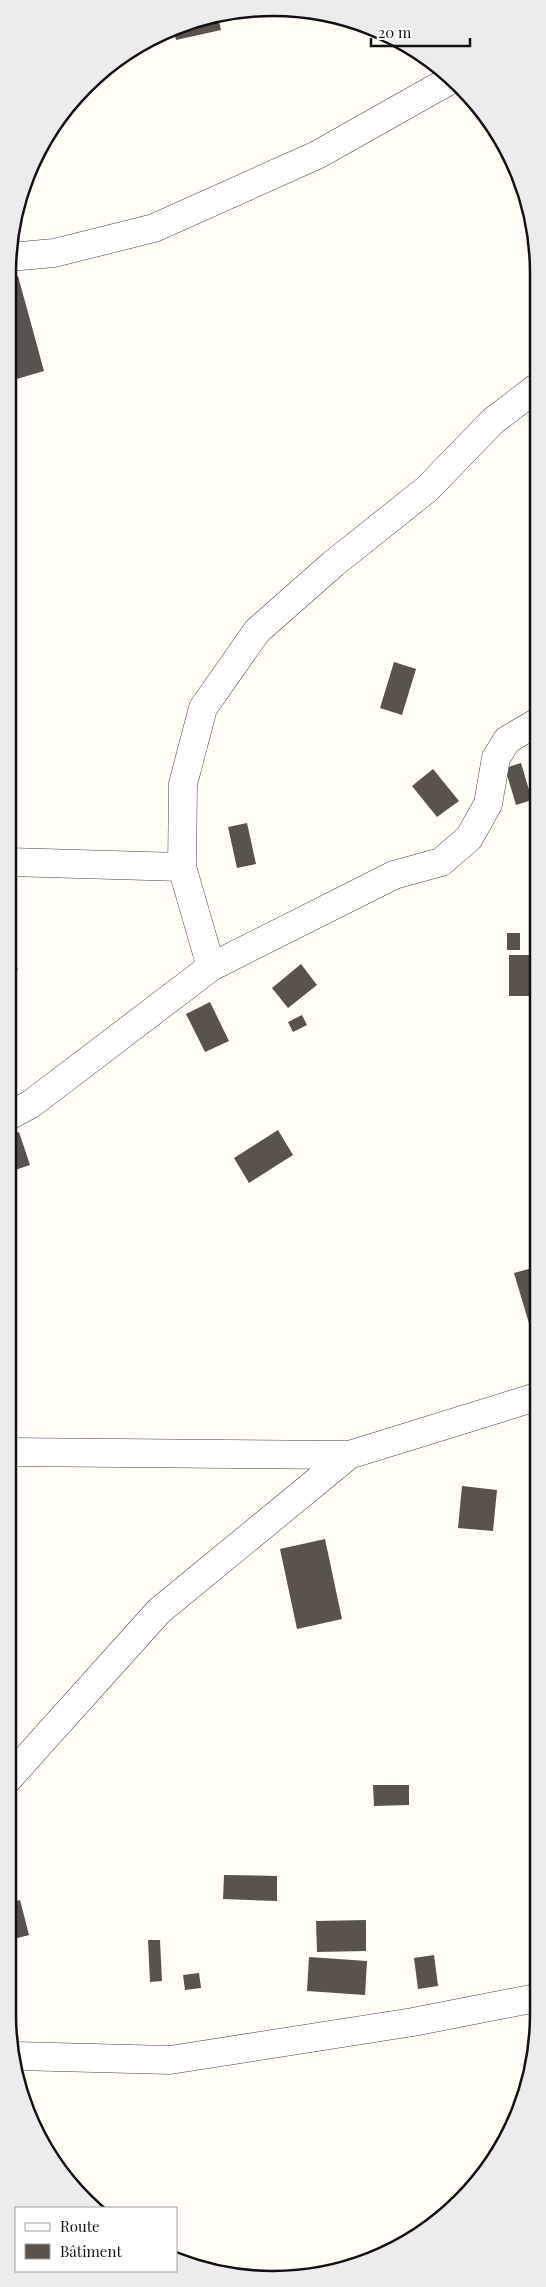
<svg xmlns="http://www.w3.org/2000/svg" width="546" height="2287" font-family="'Playfair Display',serif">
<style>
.building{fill:#5a524d}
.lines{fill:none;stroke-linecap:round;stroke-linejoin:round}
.minor-casing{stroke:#444;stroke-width:29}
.minor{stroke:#fff;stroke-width:28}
.rim{fill:none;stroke:#111;stroke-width:2.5}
</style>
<rect width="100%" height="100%" fill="#fffdf5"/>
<path class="building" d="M 205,16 L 218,16 L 221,30 L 176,40 L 174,31 Z
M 18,276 L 44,371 L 10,381 L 10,278 Z
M 394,662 L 416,669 L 402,715 L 380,708 Z
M 521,763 L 532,800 L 516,805 L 505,768 Z
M 433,769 L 459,801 L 437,817 L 412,786 Z
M 247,823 L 256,864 L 237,868 L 228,827 Z
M 507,933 L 520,933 L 520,950 L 507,950 Z
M 9,949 L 18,970 L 9,973 Z
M 509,955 L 529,955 L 529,996 L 509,996 Z
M 533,956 L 536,956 L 536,978 L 531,978 Z
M 301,964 L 317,985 L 288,1008 L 272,988 Z
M 210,1002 L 229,1041 L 205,1052 L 186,1014 Z
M 302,1015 L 307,1025 L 293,1032 L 288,1022 Z
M 278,1130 L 293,1155 L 249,1183 L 234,1158 Z
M 19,1132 L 30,1165 L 9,1172 L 9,1135 Z
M 536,1267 L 536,1347 L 514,1273 Z
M 462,1486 L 497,1490 L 493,1531 L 458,1528 Z
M 325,1539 L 342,1619 L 297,1629 L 280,1549 Z
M 373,1785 L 409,1785 L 409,1805 L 374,1806 Z
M 11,1861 L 15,1892 L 8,1893 L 8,1862 Z
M 224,1875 L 277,1876 L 277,1901 L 223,1899 Z
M 20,1900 L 29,1935 L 10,1940 L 8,1929 L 8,1903 Z
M 366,1920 L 366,1951 L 317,1952 L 316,1921 Z
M 148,1940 L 160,1940 L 162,1981 L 150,1982 Z
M 434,1955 L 438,1986 L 418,1989 L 414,1958 Z
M 309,1957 L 367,1961 L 365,1995 L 307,1991 Z
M 199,1973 L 201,1988 L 185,1990 L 183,1975 Z"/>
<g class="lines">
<g class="minor-casing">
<path id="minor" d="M 10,257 L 54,253 L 154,228 L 317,155 L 452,79
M 9,862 L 182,867
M 211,967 L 182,867 L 183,784 L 203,708 L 257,631 L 333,564 L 427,489 L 493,421 L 536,388
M 9,1116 L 31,1104 L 211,967 L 394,875 L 441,862 L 469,838 L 488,804 L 496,758 L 507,740 L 536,723
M 8,1452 L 349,1455
M 8,1779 L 159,1611 L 349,1455 L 536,1397
M 16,2056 L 170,2060 L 413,2022 L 536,1998"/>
</g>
<use href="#minor" class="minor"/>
</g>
<path d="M0 0H546V2287H0ZM273 16H273A257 257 0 0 1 530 273V2014A257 257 0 0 1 273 2271H273A257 257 0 0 1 16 2014V273A257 257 0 0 1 273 16Z" fill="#ececec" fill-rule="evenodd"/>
<path class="rim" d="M273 16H273A257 257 0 0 1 530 273V2014A257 257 0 0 1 273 2271H273A257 257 0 0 1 16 2014V273A257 257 0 0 1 273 16Z"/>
<rect x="15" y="2207" width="162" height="65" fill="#ffffff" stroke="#a0a0a0"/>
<rect x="25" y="2223" width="25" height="8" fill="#ffffff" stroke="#a0a0a0"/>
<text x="60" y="2232" font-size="15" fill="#111111">Route</text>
<rect x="25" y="2244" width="25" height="15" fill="#5a524d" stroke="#a0a0a0"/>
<text x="60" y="2257" font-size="15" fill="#111111">Bâtiment</text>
<path d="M371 38v8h99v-8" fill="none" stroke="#111111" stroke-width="2.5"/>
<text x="378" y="38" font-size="15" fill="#111111" stroke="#ffffff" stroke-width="4" paint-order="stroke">20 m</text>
</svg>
